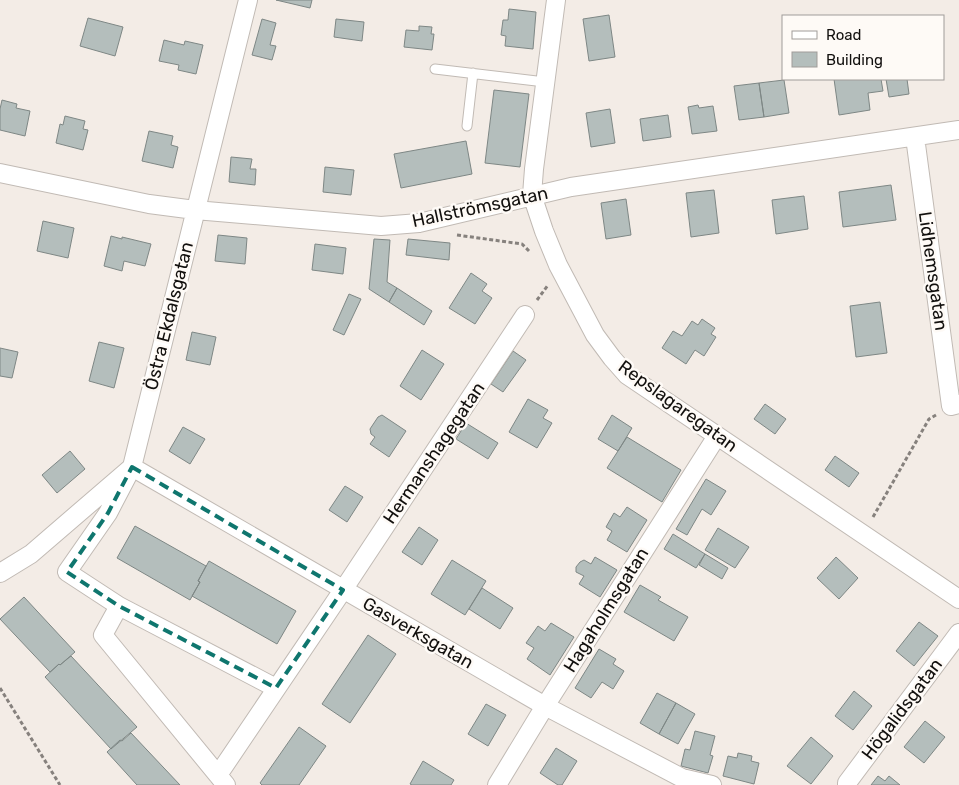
<svg xmlns="http://www.w3.org/2000/svg" width="959" height="785" font-family="Rubik,sans-serif">
<style>
.building{fill:#b4bebc;stroke:#7e8785}
.lines{fill:none;stroke-linecap:round;stroke-linejoin:round}
.service-casing{stroke:#c1bab4;stroke-width:11}
.minor-casing{stroke:#c1bab4;stroke-width:20}
.path{stroke:#86817d;stroke-width:3;stroke-dasharray:4 2.5;stroke-linecap:butt}
.service{stroke:#fff;stroke-width:9}
.minor{stroke:#fff;stroke-width:18}
.marked{fill:none;stroke:#0f766e;stroke-width:4;stroke-dasharray:10 6;stroke-linejoin:round}
.labels{text-anchor:middle;dominant-baseline:central;stroke-width:5;stroke-linejoin:round;paint-order:stroke}
.street-label{font-size:18px;fill:#12100e;stroke:#fefaf6}
</style>
<rect width="100%" height="100%" fill="#f3ece6"/>
<path class="building" d="M 276,0 L 312,0 L 310,8 Z
M 509,9 L 536,12 L 533,49 L 505,46 L 506,36 L 501,35 L 503,20 L 508,20 Z
M 609,15 L 615,57 L 589,61 L 583,19 Z
M 88,18 L 123,27 L 115,56 L 80,46 Z
M 262,19 L 276,23 L 270,45 L 276,46 L 272,60 L 252,55 Z
M 336,19 L 364,22 L 362,41 L 334,37 Z
M 419,26 L 432,27 L 431,34 L 434,34 L 432,50 L 404,47 L 406,30 L 419,31 Z
M 164,40 L 184,45 L 185,41 L 203,45 L 196,74 L 178,70 L 179,65 L 159,61 Z
M 834,79 L 881,79 L 883,91 L 868,93 L 870,110 L 839,115 Z
M 886,79 L 907,79 L 909,94 L 889,97 Z
M 784,80 L 789,113 L 764,117 L 759,83 Z
M 759,83 L 764,117 L 739,120 L 734,86 Z
M 494,90 L 529,94 L 520,167 L 485,163 Z
M 2,100 L 17,104 L 16,108 L 30,111 L 25,136 L 0,130 L 0,109 Z
M 698,105 L 699,108 L 713,106 L 717,131 L 692,134 L 688,107 Z
M 610,109 L 615,143 L 591,147 L 586,113 Z
M 668,115 L 671,137 L 643,141 L 640,119 Z
M 65,116 L 85,121 L 83,129 L 88,130 L 83,150 L 56,143 L 60,124 L 63,125 Z
M 149,131 L 173,136 L 171,145 L 178,147 L 173,168 L 142,161 Z
M 466,141 L 472,174 L 401,188 L 394,154 Z
M 231,157 L 252,159 L 250,169 L 256,169 L 255,185 L 229,182 Z
M 325,167 L 354,170 L 351,195 L 323,192 Z
M 891,185 L 896,220 L 843,227 L 839,192 Z
M 714,190 L 719,233 L 691,237 L 686,193 Z
M 804,196 L 808,229 L 776,234 L 772,200 Z
M 626,199 L 631,235 L 606,239 L 601,203 Z
M 43,221 L 74,228 L 68,258 L 37,251 Z
M 218,235 L 247,238 L 245,264 L 215,261 Z
M 111,236 L 122,239 L 122,237 L 151,244 L 145,266 L 124,261 L 122,271 L 104,266 Z
M 374,239 L 390,240 L 387,282 L 397,288 L 389,302 L 369,289 Z
M 408,239 L 450,243 L 449,260 L 406,255 Z
M 315,244 L 346,248 L 343,274 L 312,270 Z
M 471,273 L 487,284 L 482,291 L 492,298 L 475,324 L 449,308 Z
M 397,288 L 432,311 L 424,325 L 389,302 Z
M 349,294 L 361,299 L 344,335 L 333,330 Z
M 880,302 L 887,353 L 856,357 L 850,306 Z
M 702,319 L 715,328 L 711,334 L 716,337 L 704,356 L 695,350 L 686,364 L 662,348 L 673,331 L 682,336 L 692,321 L 698,325 Z
M 192,332 L 216,337 L 210,365 L 186,360 Z
M 99,342 L 124,348 L 114,388 L 89,381 Z
M 0,348 L 18,352 L 12,378 L 0,376 Z
M 422,350 L 444,364 L 421,400 L 400,386 Z
M 513,351 L 526,360 L 503,392 L 491,384 Z
M 528,399 L 548,410 L 543,418 L 552,423 L 537,448 L 509,432 Z
M 765,404 L 786,419 L 775,434 L 754,419 Z
M 382,415 L 406,431 L 389,457 L 370,444 L 375,437 L 371,434 L 370,429 L 378,417 Z
M 612,415 L 632,428 L 618,451 L 598,439 Z
M 466,423 L 498,443 L 488,459 L 456,439 Z
M 183,427 L 205,439 L 190,464 L 169,451 Z
M 627,437 L 681,470 L 662,502 L 607,468 Z
M 70,451 L 85,469 L 57,493 L 42,475 Z
M 835,456 L 859,473 L 849,487 L 825,470 Z
M 706,479 L 726,491 L 711,515 L 702,509 L 687,535 L 676,529 Z
M 345,486 L 363,497 L 347,522 L 329,510 Z
M 627,507 L 647,520 L 627,552 L 607,540 L 612,531 L 606,527 L 614,513 L 620,517 Z
M 135,526 L 206,566 L 198,581 L 200,582 L 190,600 L 117,558 Z
M 419,527 L 438,540 L 422,565 L 402,552 Z
M 718,528 L 749,547 L 735,568 L 705,550 Z
M 673,534 L 705,554 L 696,568 L 664,549 Z
M 705,554 L 728,568 L 722,579 L 699,565 Z
M 595,557 L 617,570 L 600,597 L 579,584 L 584,576 L 576,572 L 576,567 L 580,562 L 584,560 L 591,564 Z
M 836,557 L 858,578 L 839,599 L 817,578 Z
M 452,560 L 486,581 L 465,615 L 431,594 Z
M 209,561 L 296,611 L 277,644 L 192,596 L 200,582 L 198,581 Z
M 640,585 L 661,597 L 658,600 L 688,617 L 674,641 L 624,612 Z
M 482,588 L 513,608 L 500,629 L 469,609 Z
M 24,597 L 75,652 L 60,665 L 59,664 L 50,672 L 0,619 Z
M 919,622 L 938,636 L 914,666 L 896,651 Z
M 551,623 L 574,637 L 550,675 L 527,659 L 534,648 L 526,643 L 538,626 L 545,631 Z
M 368,635 L 396,654 L 350,723 L 322,704 Z
M 599,649 L 616,659 L 613,664 L 624,671 L 613,689 L 602,682 L 591,698 L 575,688 Z
M 71,656 L 137,727 L 111,749 L 45,677 L 59,664 L 60,665 Z
M 854,691 L 872,706 L 853,730 L 835,716 Z
M 657,693 L 676,703 L 659,734 L 640,723 Z
M 676,703 L 695,714 L 678,744 L 659,734 Z
M 486,704 L 506,715 L 488,746 L 468,734 Z
M 925,721 L 945,737 L 924,763 L 904,747 Z
M 299,727 L 326,746 L 299,785 L 262,785 L 260,783 Z
M 695,731 L 715,736 L 710,755 L 713,756 L 708,773 L 681,766 L 685,749 L 690,750 Z
M 131,733 L 180,785 L 137,785 L 107,752 L 120,740 L 122,741 Z
M 811,737 L 833,756 L 811,784 L 787,766 Z
M 556,748 L 577,761 L 562,785 L 558,785 L 540,773 Z
M 738,753 L 752,756 L 751,761 L 759,763 L 754,784 L 723,776 L 728,756 L 737,758 Z
M 423,761 L 454,780 L 451,785 L 412,785 L 410,784 Z
M 878,776 L 885,781 L 889,776 L 900,785 L 871,785 Z"/>
<g class="lines">
<g class="service-casing">
<path id="service" d="M 435,69 L 545,82
M 467,126 L 473,73"/>
</g>
<g class="minor-casing">
<path id="minor" d="M 556,0 L 534,169 L 532,195 L 544,231 L 558,265 L 595,335 L 612,358 L 627,375 L 959,599
M 915,137 L 951,406 L 959,404
M 0,173 L 149,204 L 195,210 L 381,226 L 419,223 L 571,187 L 959,130
M 0,573 L 31,554 L 132,467 L 248,0
M 119,606 L 276,688
M 218,775 L 343,590 L 525,315
M 226,785 L 103,635 L 119,606 L 67,572 L 108,513 L 132,467 L 545,706 L 682,778 L 712,785
M 497,785 L 545,706 L 717,436
M 847,785 L 847,783 L 959,633"/>
</g>
<path class="path" d="M 457,235 L 522,244 L 530,252
M 537,300 L 548,285
M 873,517 L 929,419 L 936,415
M 0,688 L 60,785"/>
<use href="#service" class="service"/>
<use href="#minor" class="minor"/>
</g>
<path class="marked" d="M 132,467 L 343,590 L 276,688 L 119,606 L 67,572 L 108,513 Z"/>
<g class="labels">
<g class="street-label">
<text transform="translate(480 207) rotate(-12)">Hallströmsgatan</text>
<text transform="translate(933 271) rotate(82)">Lidhemsgatan</text>
<text transform="translate(169 316) rotate(-76)">Östra Ekdalsgatan</text>
<text transform="translate(678 406) rotate(36)">Repslagaregatan</text>
<text transform="translate(434 453) rotate(-56)">Hermanshagegatan</text>
<text transform="translate(606 610) rotate(-58)">Hagaholmsgatan</text>
<text transform="translate(418 633) rotate(30)">Gasverksgatan</text>
<text transform="translate(902 709) rotate(-53)">Högalidsgatan</text>
</g>
</g>
<rect x="782" y="15" width="162" height="65" fill="#fefaf6" stroke="#a09c99"/>
<rect x="792" y="31" width="25" height="8" fill="#ffffff" stroke="#a09c99"/>
<text x="826" y="40" font-size="15" fill="#12100e">Road</text>
<rect x="792" y="52" width="25" height="15" fill="#b4bebc" stroke="#a09c99"/>
<text x="826" y="65" font-size="15" fill="#12100e">Building</text>
</svg>
